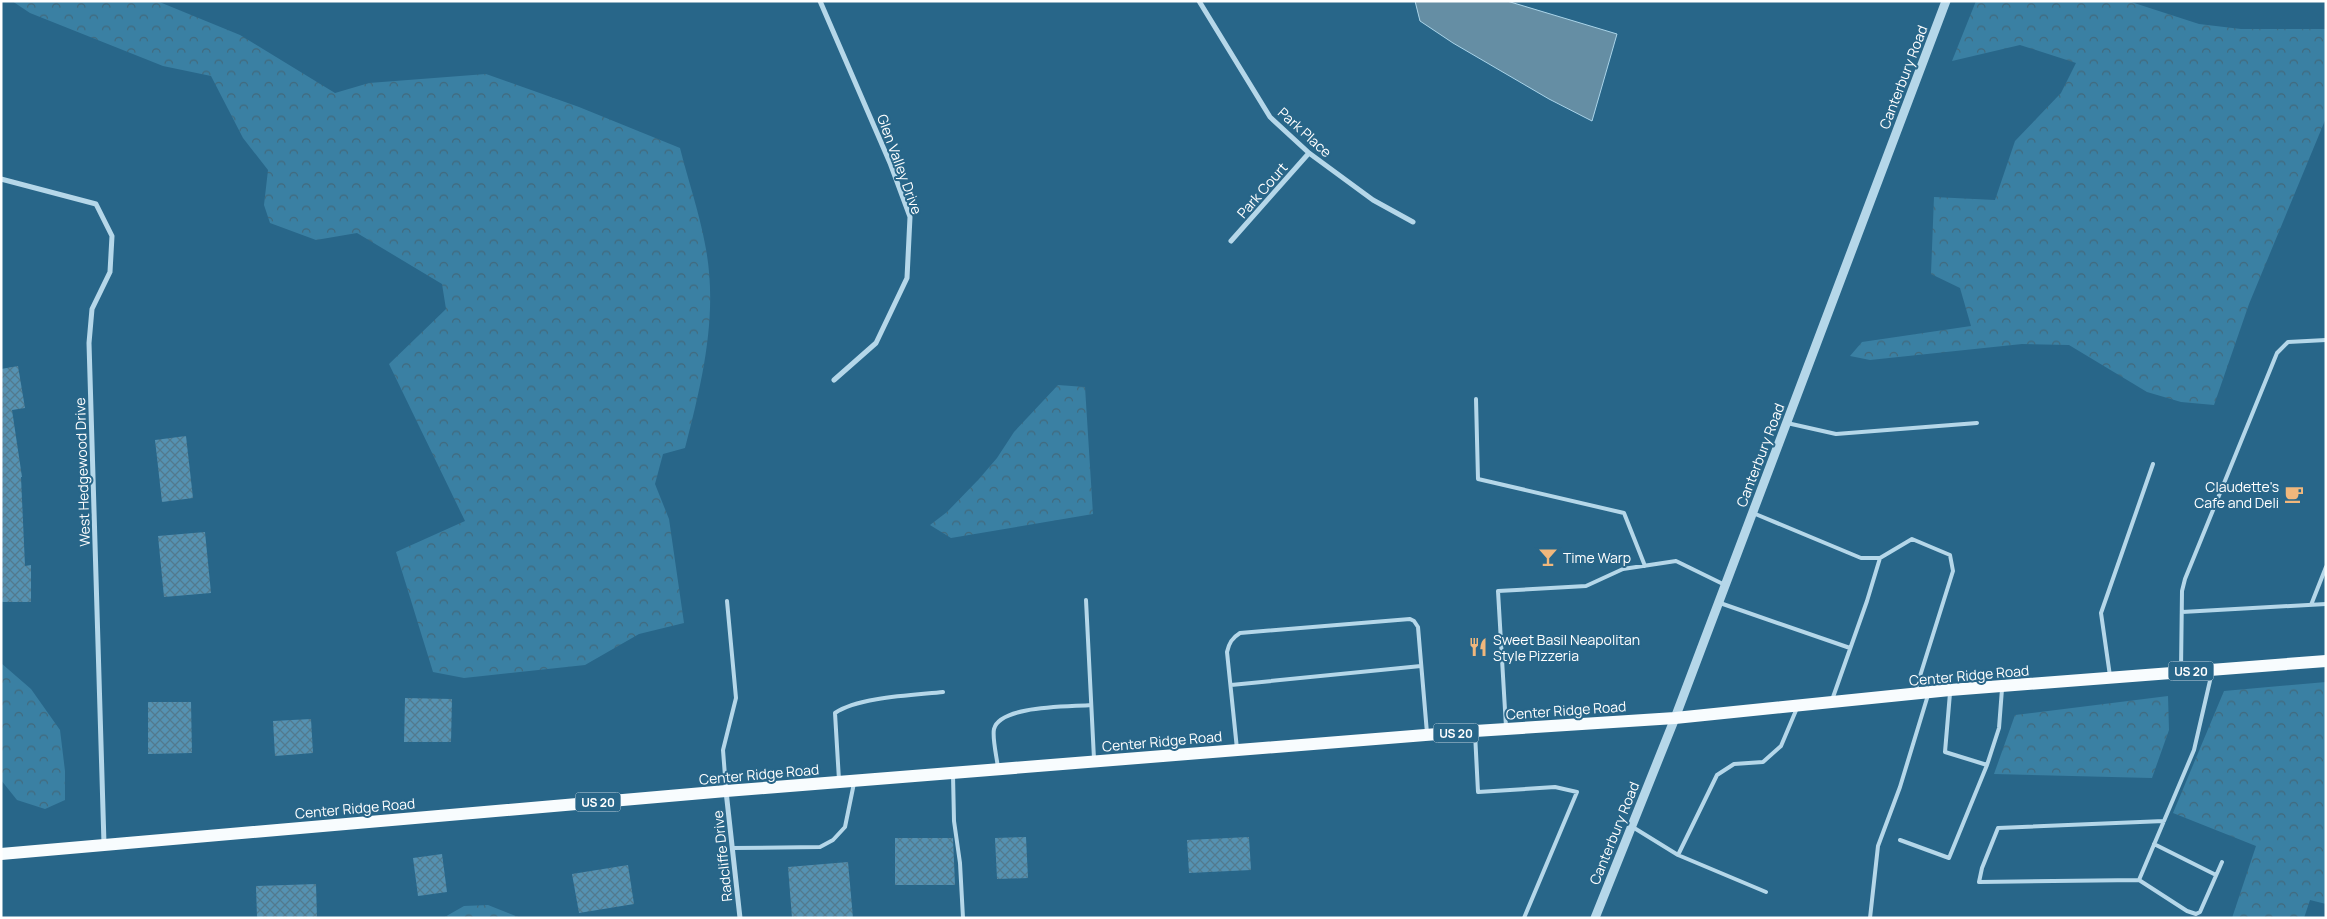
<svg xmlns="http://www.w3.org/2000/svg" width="2327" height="919" font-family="Manrope,sans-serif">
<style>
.forest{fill:url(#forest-crowns)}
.water{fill:#658ea4;stroke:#aad4e9}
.building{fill:url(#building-cross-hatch)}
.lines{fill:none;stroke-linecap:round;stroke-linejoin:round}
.service{stroke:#b5d7e9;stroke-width:4}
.minor{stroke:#b5d7e9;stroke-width:5}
.tertiary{stroke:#b5d7e9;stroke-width:9}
.primary{stroke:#f8fcfe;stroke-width:12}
.labels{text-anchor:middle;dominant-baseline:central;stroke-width:4;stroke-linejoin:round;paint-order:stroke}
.shield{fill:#286689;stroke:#bed1dc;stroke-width:1}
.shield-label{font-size:12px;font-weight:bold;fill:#fff}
.street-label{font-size:14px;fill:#fff;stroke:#286689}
.poi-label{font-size:14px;fill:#fff;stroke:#286689;text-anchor:start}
</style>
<defs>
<pattern id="forest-crowns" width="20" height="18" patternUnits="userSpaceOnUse" patternTransform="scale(1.25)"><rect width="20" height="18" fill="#3a80a3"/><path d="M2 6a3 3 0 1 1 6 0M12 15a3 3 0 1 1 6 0" fill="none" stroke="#42697c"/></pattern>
<pattern id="building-cross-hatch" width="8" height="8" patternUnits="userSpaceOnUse" patternTransform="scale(1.25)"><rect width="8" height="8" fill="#5592b2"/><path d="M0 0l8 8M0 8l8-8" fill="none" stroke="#527a8e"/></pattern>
</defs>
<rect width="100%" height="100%" fill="#286689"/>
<path class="forest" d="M 12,1 L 157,1 L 240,35 L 335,93 L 369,83 L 486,74 L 579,107 L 680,148 C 688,180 699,212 705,244 C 719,313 702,382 685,448 L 663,454 L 655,484 L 669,519 L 684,623 L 639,634 L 585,665 L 464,678 L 433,672 L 396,552 L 465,521 L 389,364 L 446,309 L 442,284 L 357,233 L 316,240 L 270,223 L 264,205 L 268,170 L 243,138 L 211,76 L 163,66 L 30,13 Z
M 1976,1 L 2128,1 L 2199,24 L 2241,29 L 2326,29 L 2326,118 L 2249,304 L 2214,405 L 2181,402 L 2147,392 L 2069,345 L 2022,344 L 1870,360 L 1850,356 L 1862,342 L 1971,326 L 1960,288 L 1931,274 L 1934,197 L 1995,200 L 2015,141 L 2061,93 L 2076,63 L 2020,45 L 1952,61 Z
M 1058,385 L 1085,387 L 1093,514 L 951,538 L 930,525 L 947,512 L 979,479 L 997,458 L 1014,432 Z
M 1,663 L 31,689 L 60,730 L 65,771 L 65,800 L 45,809 L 17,800 L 1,780 Z
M 2326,682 L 2326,904 L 2310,900 L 2304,918 L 2232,918 L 2256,846 L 2173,813 L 2224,691 Z
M 2168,696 L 2169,730 L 2152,778 L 1994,774 L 2015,715 Z
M 488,905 L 521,918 L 443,918 L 464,906 Z"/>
<path class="water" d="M 1415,1 L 1507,1 L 1617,34 L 1592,121 L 1549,99 L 1453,43 L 1420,21 Z"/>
<path class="building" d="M 18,366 L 25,408 L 12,410 L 22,477 L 21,477 L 25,566 L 31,565 L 31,602 L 1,602 L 1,369 Z
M 186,436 L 193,498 L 162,502 L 155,440 Z
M 205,532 L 211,593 L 164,597 L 158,536 Z
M 405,698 L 452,699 L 451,742 L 404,742 Z
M 148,702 L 191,702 L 192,753 L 148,754 Z
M 311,719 L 313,753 L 275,756 L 273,721 Z
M 1026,837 L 1028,878 L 997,879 L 995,838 Z
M 1249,837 L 1251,870 L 1189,873 L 1187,840 Z
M 895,838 L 953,838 L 955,885 L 895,885 Z
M 442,854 L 447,892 L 418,896 L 413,858 Z
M 848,862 L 853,918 L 792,918 L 788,867 Z
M 628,865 L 634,904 L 579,913 L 572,874 Z
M 316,884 L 317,918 L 257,918 L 256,886 Z"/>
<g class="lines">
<path class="service" d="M 1476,399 L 1478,479 L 1624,513 L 1645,566
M 1787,423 L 1836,434 L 1977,423
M 1753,513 L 1861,558 L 1880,558 L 1912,539 L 1950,555 L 1953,571 L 1915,692
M 1086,600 L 1094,759
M 1720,603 L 1850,648
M 2311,605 L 2326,567
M 2182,612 L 2326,604
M 2181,669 L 2182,591 L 2185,579 L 2277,353 L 2288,342 L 2326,340
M 2110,676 L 2101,613 L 2153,464
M 1231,685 L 1421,666
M 1950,693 L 1945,752 L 1987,765
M 1832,700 L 1867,601 L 1880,558
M 1506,727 L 1498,591 L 1586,586 L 1623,569 L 1676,561 L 1725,585
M 1475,733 L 1478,792 L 1555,787 L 1577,792 L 1524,918
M 1237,749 L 1227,652 C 1229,643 1232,638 1240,633 L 1410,619 L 1414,621 L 1418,627 L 1427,733
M 998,768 C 997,758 992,738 994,729 C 1000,705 1071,707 1091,705
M 953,775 L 954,821 L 960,863 L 963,918
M 839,780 L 835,713 C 858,697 915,695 943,692
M 726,789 L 723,750 L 736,698 L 727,601
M 2164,821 L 1998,828 L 1982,868 L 1979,882 L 2139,880 L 2194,750 L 2212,672
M 1631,826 L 1678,855 L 1766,892
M 1900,840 L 1949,858 L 1987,765 L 1999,728 L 2002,689
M 2154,844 L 2216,875
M 732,848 L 820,847 L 833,840 L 845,827 L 854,783
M 1678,855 L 1717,775 L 1734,764 L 1763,762 L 1781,746 L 1797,708
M 2139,880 L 2187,911 L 2196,914 L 2200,912 L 2222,862
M 1870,918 L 1878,846 L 1900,787 L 1928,695"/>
<path class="minor" d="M 820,1 L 890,163 L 910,217 L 907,278 L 876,343 L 834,380
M 1199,1 L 1270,117 L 1309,153 L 1373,200 L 1413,222
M 1,179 L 96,204 L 112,236 L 110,272 L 92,309 L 89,343 L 104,844
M 1231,241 L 1309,153
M 726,791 L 740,918"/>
<path class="tertiary" d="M 1595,918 L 1675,718 L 1946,1"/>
<path class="primary" d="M 1,854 L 726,791 L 1475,731 L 1675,718 L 1950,690 L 2326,661"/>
</g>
<defs>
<g id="cafe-bare" transform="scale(1.5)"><path d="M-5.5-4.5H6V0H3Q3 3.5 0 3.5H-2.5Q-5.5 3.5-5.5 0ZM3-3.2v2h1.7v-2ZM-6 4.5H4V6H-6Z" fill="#f0b77c" stroke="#286689" stroke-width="2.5" paint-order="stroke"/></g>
<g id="bar-bare" transform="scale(1.5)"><path d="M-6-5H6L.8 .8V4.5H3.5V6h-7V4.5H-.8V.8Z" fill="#f0b77c" stroke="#286689" stroke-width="2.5" paint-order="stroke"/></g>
<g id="restaurant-bare" transform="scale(1.5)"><path d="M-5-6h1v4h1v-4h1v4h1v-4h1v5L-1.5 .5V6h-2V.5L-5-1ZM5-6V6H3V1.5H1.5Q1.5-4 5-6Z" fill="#f0b77c" stroke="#286689" stroke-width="2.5" paint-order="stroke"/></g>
</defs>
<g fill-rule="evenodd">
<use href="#cafe-bare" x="2294" y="494"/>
<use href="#bar-bare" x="1548" y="557"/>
<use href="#restaurant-bare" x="1478" y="647"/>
</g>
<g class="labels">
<g class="shield">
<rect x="2168.5" y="661.5" width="45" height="19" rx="4"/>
<rect x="1433.5" y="723.5" width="45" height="19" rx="4"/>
<rect x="575.5" y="792.5" width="45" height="19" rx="4"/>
</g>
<g class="shield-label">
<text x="2191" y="671">US 20</text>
<text x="1456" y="733">US 20</text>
<text x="598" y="802">US 20</text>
</g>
<g class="street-label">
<text transform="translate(1903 77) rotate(-69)">Canterbury Road</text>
<text transform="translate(1305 132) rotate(42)">Park Place</text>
<text transform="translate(900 164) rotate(70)">Glen Valley Drive</text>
<text transform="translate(1262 190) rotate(-49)">Park Court</text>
<text transform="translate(1760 455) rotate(-69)">Canterbury Road</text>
<text transform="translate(82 472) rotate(-92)">West Hedgewood Drive</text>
<text transform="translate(1969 675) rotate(-5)">Center Ridge Road</text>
<text transform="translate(1566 710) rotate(-4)">Center Ridge Road</text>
<text transform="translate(1162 741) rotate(-5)">Center Ridge Road</text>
<text transform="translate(759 774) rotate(-5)">Center Ridge Road</text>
<text transform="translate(355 808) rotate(-5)">Center Ridge Road</text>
<text transform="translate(1614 833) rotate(-68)">Canterbury Road</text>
<text transform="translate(722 856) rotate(-96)">Radcliffe Drive</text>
</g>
<g class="poi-label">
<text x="2279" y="486" text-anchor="end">Claudette's<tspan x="2279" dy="16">Cafe and Deli</tspan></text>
<text x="1563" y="557">Time Warp</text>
<text x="1493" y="639">Sweet Basil Neapolitan<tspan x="1493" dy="16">Style Pizzeria</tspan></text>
</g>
</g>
<rect width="2327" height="919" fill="none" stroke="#ffffff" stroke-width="5"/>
</svg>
